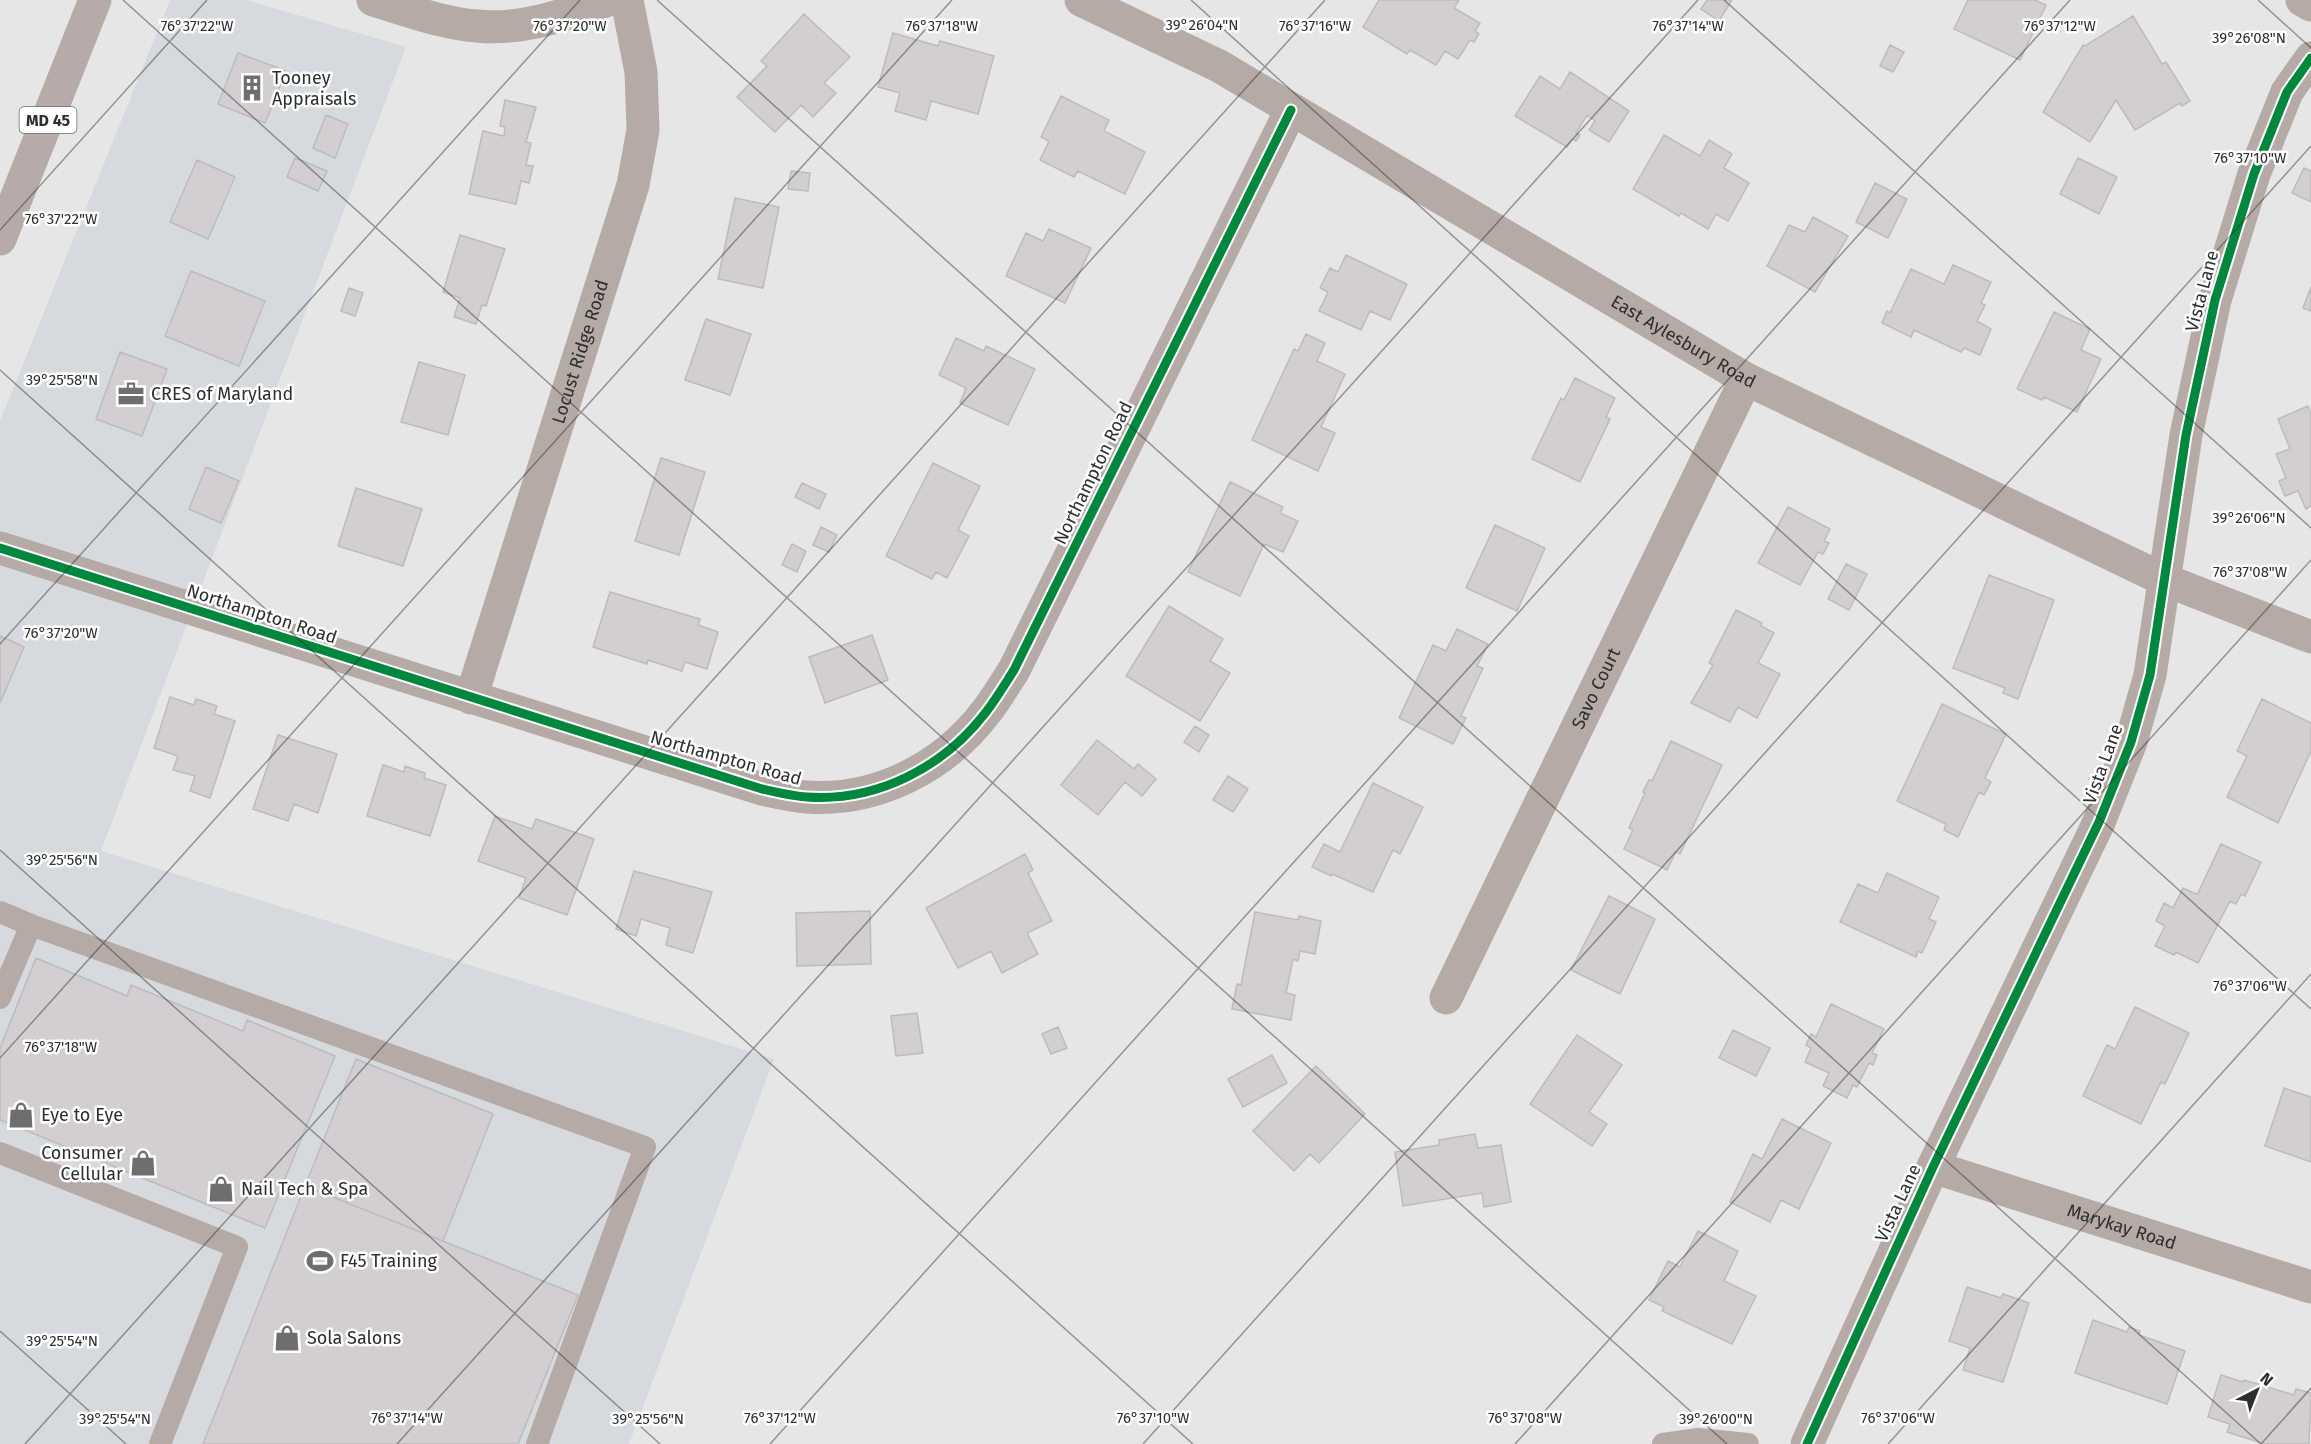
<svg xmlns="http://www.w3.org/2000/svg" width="2311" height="1444" font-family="'Fira Sans',sans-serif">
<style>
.built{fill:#d6dade}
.building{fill:#d2ced2;stroke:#bdbcbd;stroke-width:1.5}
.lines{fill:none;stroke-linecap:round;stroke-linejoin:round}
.lane{stroke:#b5aaa6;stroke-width:22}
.street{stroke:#b5aaa6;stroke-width:33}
.primary{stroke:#b6aba9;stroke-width:33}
.cycleway-casing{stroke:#fff;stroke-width:13}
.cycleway{stroke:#00873e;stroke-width:9}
.ticks{fill:none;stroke:#2d2e2e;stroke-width:1.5;stroke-opacity:0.45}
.labels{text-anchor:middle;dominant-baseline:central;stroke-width:5;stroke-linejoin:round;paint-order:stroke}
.shield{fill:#fff;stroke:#6c6d6d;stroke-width:1.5}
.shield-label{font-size:16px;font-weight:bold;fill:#2d2e2e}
.poi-label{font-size:18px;fill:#2d2e2e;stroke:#fff;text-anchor:start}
.street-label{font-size:18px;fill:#2d2e2e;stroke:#fff}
.ticks-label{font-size:15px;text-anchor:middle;fill:#2d2e2e;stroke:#fff;stroke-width:5;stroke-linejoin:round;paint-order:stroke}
</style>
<rect width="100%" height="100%" fill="#e6e6e6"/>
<path class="built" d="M 170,0 L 246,0 L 406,47 L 101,851 L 774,1059 L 629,1444 L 0,1444 L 0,421 Z"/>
<path class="building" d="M 1379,0 L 1459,0 L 1454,8 L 1480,23 L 1475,31 L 1479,34 L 1474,42 L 1470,40 L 1458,59 L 1445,51 L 1436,65 L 1410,50 L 1407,54 L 1363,27 Z
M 1707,0 L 1732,0 L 1719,21 L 1701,9 Z
M 1968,0 L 2035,0 L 2046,5 L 2020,60 L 1954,29 Z
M 804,14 L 850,57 L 824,83 L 836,93 L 813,117 L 801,105 L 775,132 L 737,97 L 767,66 L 761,61 Z
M 2133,16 L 2162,64 L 2166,62 L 2190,101 L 2182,106 L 2180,103 L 2135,130 L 2116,100 L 2090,142 L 2043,112 L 2083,45 L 2085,46 Z
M 893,33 L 938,46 L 940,41 L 994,56 L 978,114 L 931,101 L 926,120 L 895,111 L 900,93 L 878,87 Z
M 1890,45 L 1904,52 L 1893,72 L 1880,66 Z
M 238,53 L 286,71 L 265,123 L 218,104 Z
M 1570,72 L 1629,111 L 1609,142 L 1589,130 L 1595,121 L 1587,115 L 1576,133 L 1580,135 L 1576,141 L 1572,139 L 1567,147 L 1515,116 L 1540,76 L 1560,89 Z
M 1061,96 L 1109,120 L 1104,131 L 1145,152 L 1125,194 L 1078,171 L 1074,177 L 1040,160 L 1049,141 L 1041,137 Z
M 505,100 L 536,107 L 526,142 L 531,143 L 526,165 L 533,166 L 529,183 L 521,181 L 516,204 L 469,194 L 483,131 L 504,136 L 505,127 L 500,126 Z
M 326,115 L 348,124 L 335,158 L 313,148 Z
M 1664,135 L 1700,156 L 1709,140 L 1732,154 L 1724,168 L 1749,183 L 1728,221 L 1716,214 L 1708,229 L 1681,213 L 1679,216 L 1633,189 Z
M 295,158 L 327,171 L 318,191 L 287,177 Z
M 2078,158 L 2117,177 L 2099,214 L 2060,194 Z
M 197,160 L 235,177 L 208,239 L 170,222 Z
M 2304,168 L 2311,171 L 2311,202 L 2292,193 Z
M 791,171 L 810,173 L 808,191 L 788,189 Z
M 1875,183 L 1907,199 L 1888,238 L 1856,222 Z
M 735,198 L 779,207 L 763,288 L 718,279 Z
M 1813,217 L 1848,236 L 1815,292 L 1767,266 L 1789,225 L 1805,232 Z
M 1049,229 L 1091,248 L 1065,303 L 1006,276 L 1026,233 L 1043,241 Z
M 460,235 L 505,249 L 486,306 L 482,305 L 476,324 L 454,317 L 460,298 L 443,292 Z
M 1346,255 L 1407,284 L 1390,320 L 1370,311 L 1361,330 L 1319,311 L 1328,292 L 1320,288 L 1330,268 L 1338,272 Z
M 1953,265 L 1991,282 L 1981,303 L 1985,305 L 1977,321 L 1991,329 L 1980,355 L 1964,348 L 1961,352 L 1914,330 L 1911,337 L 1882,323 L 1887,311 L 1890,313 L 1911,269 L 1944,284 Z
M 191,271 L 265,301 L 239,366 L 165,336 Z
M 2311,287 L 2311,311 L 2303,308 Z
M 349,288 L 363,293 L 355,316 L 341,311 Z
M 2054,312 L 2090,329 L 2081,350 L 2101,359 L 2077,412 L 2044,397 L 2042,400 L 2017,389 Z
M 706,319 L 751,334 L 730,395 L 685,380 Z
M 1306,334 L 1325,343 L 1317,361 L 1345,374 L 1321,427 L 1335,433 L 1318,471 L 1252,440 L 1294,349 L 1298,351 Z
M 956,338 L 984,351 L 986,346 L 1035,369 L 1008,425 L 960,403 L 966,388 L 939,375 Z
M 120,352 L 167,369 L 142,436 L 96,419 Z
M 419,362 L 465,375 L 448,435 L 401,422 Z
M 1575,378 L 1615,398 L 1606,417 L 1610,419 L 1580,482 L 1532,459 L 1561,398 L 1564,400 Z
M 2308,406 L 2311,414 L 2311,506 L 2306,509 L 2298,491 L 2285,496 L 2279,481 L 2286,478 L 2276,454 L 2290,449 L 2278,419 Z
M 661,458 L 705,472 L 679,555 L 635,541 Z
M 933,463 L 980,486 L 958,530 L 969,536 L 947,578 L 936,572 L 932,579 L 886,556 Z
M 206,467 L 239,481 L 221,523 L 189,509 Z
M 1230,482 L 1283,507 L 1280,513 L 1298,521 L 1283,552 L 1264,544 L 1240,596 L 1188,572 Z
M 802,483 L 826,494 L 819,509 L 795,497 Z
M 356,488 L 422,509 L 403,566 L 338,546 Z
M 1788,507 L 1830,529 L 1824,541 L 1829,543 L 1823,554 L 1818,552 L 1800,585 L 1758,563 Z
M 1495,525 L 1545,548 L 1517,611 L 1466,588 Z
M 821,527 L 837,535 L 829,552 L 813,545 Z
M 792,544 L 806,551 L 797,572 L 782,565 Z
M 1846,564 L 1867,574 L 1849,610 L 1828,599 Z
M 1989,575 L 2054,600 L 2018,699 L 2003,693 L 2005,688 L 1953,668 Z
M 610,592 L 700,619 L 698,625 L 718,632 L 707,669 L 685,662 L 682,671 L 648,660 L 647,664 L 593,647 Z
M 1169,606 L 1223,639 L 1210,661 L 1230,673 L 1200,721 L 1126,676 Z
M 1736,610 L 1762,623 L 1761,626 L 1774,633 L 1758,663 L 1780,674 L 1757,718 L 1738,707 L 1730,722 L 1691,703 L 1713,665 L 1709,663 Z
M 1457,629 L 1488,644 L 1477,666 L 1483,668 L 1461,716 L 1466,718 L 1453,744 L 1399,718 L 1433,645 L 1446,651 Z
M 872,635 L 888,680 L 825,703 L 809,657 Z
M 0,636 L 24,647 L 0,703 Z
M 170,697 L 194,705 L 196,699 L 217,706 L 214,714 L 235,721 L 210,798 L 190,791 L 195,776 L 173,770 L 178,756 L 154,748 Z
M 2262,699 L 2311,723 L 2311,751 L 2278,823 L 2227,797 L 2247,756 L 2237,751 Z
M 1942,704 L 2006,734 L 1985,778 L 1991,782 L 1984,795 L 1979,792 L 1958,837 L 1944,830 L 1946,824 L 1897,801 Z
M 1195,726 L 1209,735 L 1199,752 L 1184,742 Z
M 278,735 L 337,754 L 318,813 L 294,804 L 288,821 L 253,809 Z
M 1097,740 L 1134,769 L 1138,764 L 1156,779 L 1142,796 L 1125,782 L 1098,815 L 1061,785 Z
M 1671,741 L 1722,765 L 1680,854 L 1676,852 L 1667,870 L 1624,849 L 1633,830 L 1629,828 L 1645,793 L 1643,792 L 1649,780 L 1652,781 Z
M 383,765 L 404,772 L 405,766 L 425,773 L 424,778 L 446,785 L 430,836 L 367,816 Z
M 1228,776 L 1248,789 L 1233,812 L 1213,800 Z
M 1373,783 L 1423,807 L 1400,854 L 1393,850 L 1373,892 L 1332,874 L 1331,876 L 1312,867 L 1324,844 L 1340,852 Z
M 495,816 L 532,829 L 536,819 L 594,839 L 567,915 L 519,898 L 526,878 L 478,861 Z
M 2221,844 L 2261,862 L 2245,896 L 2241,894 L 2236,904 L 2230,901 L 2198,963 L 2176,952 L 2174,955 L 2155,946 L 2165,926 L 2156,921 L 2164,903 L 2173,908 L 2183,888 L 2196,894 L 2198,893 Z
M 1025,854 L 1033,870 L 1028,873 L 1052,921 L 1027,933 L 1038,954 L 1002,973 L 991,951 L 958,968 L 926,908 Z
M 634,871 L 712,892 L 693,953 L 666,945 L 670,928 L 641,919 L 636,936 L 616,929 Z
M 1887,873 L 1939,897 L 1929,919 L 1936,922 L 1922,953 L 1918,951 L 1916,957 L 1840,922 L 1858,884 L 1878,893 Z
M 1609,896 L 1655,919 L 1620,994 L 1571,970 Z
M 870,911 L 871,964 L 797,966 L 796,913 Z
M 1255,912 L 1298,920 L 1299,916 L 1321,921 L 1315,954 L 1300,951 L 1298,961 L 1293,959 L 1286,993 L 1295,995 L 1291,1020 L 1232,1009 L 1237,984 L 1241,985 Z
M 36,958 L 127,996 L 131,985 L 243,1031 L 247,1020 L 335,1056 L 265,1228 L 0,1120 L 0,1048 Z
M 1831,1004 L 1884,1029 L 1872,1053 L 1877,1055 L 1873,1065 L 1869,1063 L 1857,1087 L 1853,1085 L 1847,1098 L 1823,1086 L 1829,1073 L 1805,1062 L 1811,1048 L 1806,1045 L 1811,1034 L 1816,1037 Z
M 2135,1007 L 2189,1033 L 2165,1084 L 2161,1082 L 2141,1124 L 2083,1096 L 2107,1045 L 2115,1049 Z
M 917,1013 L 923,1053 L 896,1056 L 891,1016 Z
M 1058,1027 L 1067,1048 L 1051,1054 L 1042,1034 Z
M 1733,1030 L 1770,1048 L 1756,1076 L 1719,1058 Z
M 1577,1035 L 1622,1065 L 1589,1112 L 1607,1124 L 1592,1146 L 1530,1104 Z
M 1272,1055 L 1287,1083 L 1243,1107 L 1228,1079 Z
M 356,1059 L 493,1114 L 443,1241 L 305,1186 Z
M 1316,1066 L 1365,1114 L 1319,1163 L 1310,1154 L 1294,1171 L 1253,1131 Z
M 2284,1088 L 2311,1097 L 2311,1162 L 2265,1146 Z
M 1782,1119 L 1831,1143 L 1799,1209 L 1781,1200 L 1770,1222 L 1730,1202 L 1753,1154 L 1762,1159 Z
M 1475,1134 L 1478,1148 L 1501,1145 L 1511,1202 L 1484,1207 L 1482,1193 L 1403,1206 L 1395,1152 L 1439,1145 L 1439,1140 Z
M 305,1186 L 578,1295 L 518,1444 L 203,1444 Z
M 1698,1231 L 1738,1251 L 1724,1281 L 1756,1296 L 1732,1344 L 1662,1311 L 1664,1307 L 1649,1300 L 1668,1261 L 1680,1267 Z
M 1967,1287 L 2001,1298 L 2003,1294 L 2029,1303 L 2003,1382 L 1963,1370 L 1970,1348 L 1949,1341 Z
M 2093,1320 L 2127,1332 L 2129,1327 L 2140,1331 L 2139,1335 L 2185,1351 L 2167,1404 L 2075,1373 Z
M 2221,1375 L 2243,1382 L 2244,1380 L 2294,1395 L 2296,1389 L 2311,1393 L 2309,1444 L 2265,1444 L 2227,1432 L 2230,1424 L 2208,1417 Z"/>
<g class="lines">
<path class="lane" d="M 0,912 L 31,925
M 0,998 L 31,925 L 645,1147 L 537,1444
M 0,1153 L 237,1247 L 160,1444
M 1663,1444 L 1698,1439 L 1748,1444"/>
<g class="street">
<path d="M 373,0 C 407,10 441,23 477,26 C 522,31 566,14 608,0"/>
<path id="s1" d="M 1081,0 L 1219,66 L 1746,379 L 2165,580 L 2311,637"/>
<path d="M 2302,0 L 2311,5"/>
<path d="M 0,548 L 762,789 C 776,792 792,796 807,797 C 877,802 944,767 986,712 C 996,699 1005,684 1014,670 L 1291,110"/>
<path id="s2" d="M 471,698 L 633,185 L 643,130 L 641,72 L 627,0"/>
<path id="s3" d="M 1446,998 L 1746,379"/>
<path id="s4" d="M 1933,1167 L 2311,1287"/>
<path d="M 1807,1444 L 1933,1167 L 2099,822 L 2131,742 L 2150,675 L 2186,435 L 2215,300 L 2254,174 L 2287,92 L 2311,58"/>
</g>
<path class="primary" d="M 0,239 L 95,0"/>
<g class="cycleway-casing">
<path id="cycleway" d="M 0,548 L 762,789 C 776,792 792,796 807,797 C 877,802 944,767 986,712 C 996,699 1005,684 1014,670 L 1291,110
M 1807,1444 L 1933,1167 L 2099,822 L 2131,742 L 2150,675 L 2186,435 L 2215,300 L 2254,174 L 2287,92 L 2311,58"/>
</g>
<use href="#cycleway" class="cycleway"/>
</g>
<path class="ticks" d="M 123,0 L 1727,1444M 657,0 L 2261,1444M 1191,0 L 2311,1009M 1724,0 L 2311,528M 2258,0 L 2311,48M 0,230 L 207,0M 0,370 L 1193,1444M 0,644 L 580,0M 0,850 L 660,1444M 0,1058 L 952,0M 0,1331 L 126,1444M 25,1444 L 1325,0M 397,1444 L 1698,0M 770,1444 L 2070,0M 1143,1444 L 2311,146M 1515,1444 L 2311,560M 1888,1444 L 2311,974M 2261,1444 L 2311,1388"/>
<defs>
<g id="building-bare" transform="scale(2.07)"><path d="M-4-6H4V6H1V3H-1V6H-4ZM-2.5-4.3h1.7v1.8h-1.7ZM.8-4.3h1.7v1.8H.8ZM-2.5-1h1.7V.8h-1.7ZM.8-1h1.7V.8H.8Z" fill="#6e6e6e" stroke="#fff" stroke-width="2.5" paint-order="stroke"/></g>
<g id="office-bare" transform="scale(2.07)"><path d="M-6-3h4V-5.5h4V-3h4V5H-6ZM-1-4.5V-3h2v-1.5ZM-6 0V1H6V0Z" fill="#6e6e6e" stroke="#fff" stroke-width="2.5" paint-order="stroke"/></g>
<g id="shop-bare" transform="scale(2.07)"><path d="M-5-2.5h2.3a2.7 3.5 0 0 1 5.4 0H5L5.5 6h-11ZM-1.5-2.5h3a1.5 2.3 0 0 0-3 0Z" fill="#6e6e6e" stroke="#fff" stroke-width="2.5" paint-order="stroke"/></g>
<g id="stadium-bare" transform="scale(2.07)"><path d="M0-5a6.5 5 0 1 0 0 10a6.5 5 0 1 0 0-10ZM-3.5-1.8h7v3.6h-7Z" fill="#6e6e6e" stroke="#fff" stroke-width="2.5" paint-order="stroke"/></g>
</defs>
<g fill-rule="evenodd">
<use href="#building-bare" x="252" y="88"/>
<use href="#office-bare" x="131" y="394"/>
<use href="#shop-bare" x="21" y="1115"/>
<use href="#shop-bare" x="143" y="1163"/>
<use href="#shop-bare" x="221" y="1189"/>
<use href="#stadium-bare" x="320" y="1261"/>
<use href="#shop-bare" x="287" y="1338"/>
</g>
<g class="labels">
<rect class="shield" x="19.5" y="107" width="57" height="26" rx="4.5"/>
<g class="shield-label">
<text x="48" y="120">MD 45</text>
</g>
<g class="poi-label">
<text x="272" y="78">Tooney<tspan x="272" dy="21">Appraisals</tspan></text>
<text x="151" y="394">CRES of Maryland</text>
<text x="41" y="1115">Eye to Eye</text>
<text x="123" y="1153" text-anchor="end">Consumer<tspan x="123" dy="21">Cellular</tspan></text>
<text x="241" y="1189">Nail Tech &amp; Spa</text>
<text x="340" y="1261">F45 Training</text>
<text x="307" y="1338">Sola Salons</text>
</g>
<g class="street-label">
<text transform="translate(2202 291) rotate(-75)">Vista Lane</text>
<text stroke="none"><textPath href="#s1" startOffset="693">East Aylesbury Road</textPath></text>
<text stroke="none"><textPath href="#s2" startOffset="363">Locust Ridge Road</textPath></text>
<text transform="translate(1093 473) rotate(-64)">Northampton Road</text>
<text transform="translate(262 614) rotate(18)">Northampton Road</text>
<text stroke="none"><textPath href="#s3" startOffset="344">Savo Court</textPath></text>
<text transform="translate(726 758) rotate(16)">Northampton Road</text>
<text transform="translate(2103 764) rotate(-70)">Vista Lane</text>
<text transform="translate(1898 1203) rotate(-65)">Vista Lane</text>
<text stroke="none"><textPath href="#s4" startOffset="198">Marykay Road</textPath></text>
</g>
</g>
<g class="ticks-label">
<text x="1202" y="30">39°26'04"N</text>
<text x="570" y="31">76°37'20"W</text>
<text x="942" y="31">76°37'18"W</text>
<text x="1688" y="31">76°37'14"W</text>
<text x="2060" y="31">76°37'12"W</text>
<text x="197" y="31">76°37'22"W</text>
<text x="1315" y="31">76°37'16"W</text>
<text x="2249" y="43">39°26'08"N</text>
<text x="2250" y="163">76°37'10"W</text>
<text x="61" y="224">76°37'22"W</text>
<text x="62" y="385">39°25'58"N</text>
<text x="2249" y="523">39°26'06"N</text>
<text x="2250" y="577">76°37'08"W</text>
<text x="61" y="638">76°37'20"W</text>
<text x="62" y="865">39°25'56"N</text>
<text x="2250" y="991">76°37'06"W</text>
<text x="61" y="1052">76°37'18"W</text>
<text x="62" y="1346">39°25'54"N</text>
<text x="407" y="1423">76°37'14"W</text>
<text x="780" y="1423">76°37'12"W</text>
<text x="1153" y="1423">76°37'10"W</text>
<text x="1525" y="1423">76°37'08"W</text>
<text x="1898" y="1423">76°37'06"W</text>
<text x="115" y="1424">39°25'54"N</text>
<text x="648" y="1424">39°25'56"N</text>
<text x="1716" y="1424">39°26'00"N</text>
</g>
<g transform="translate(2257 1390) rotate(42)" stroke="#ffffff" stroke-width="4.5" paint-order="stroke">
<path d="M0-4.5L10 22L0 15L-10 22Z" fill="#2d2e2e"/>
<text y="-9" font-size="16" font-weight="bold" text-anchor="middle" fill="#2d2e2e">N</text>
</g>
</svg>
